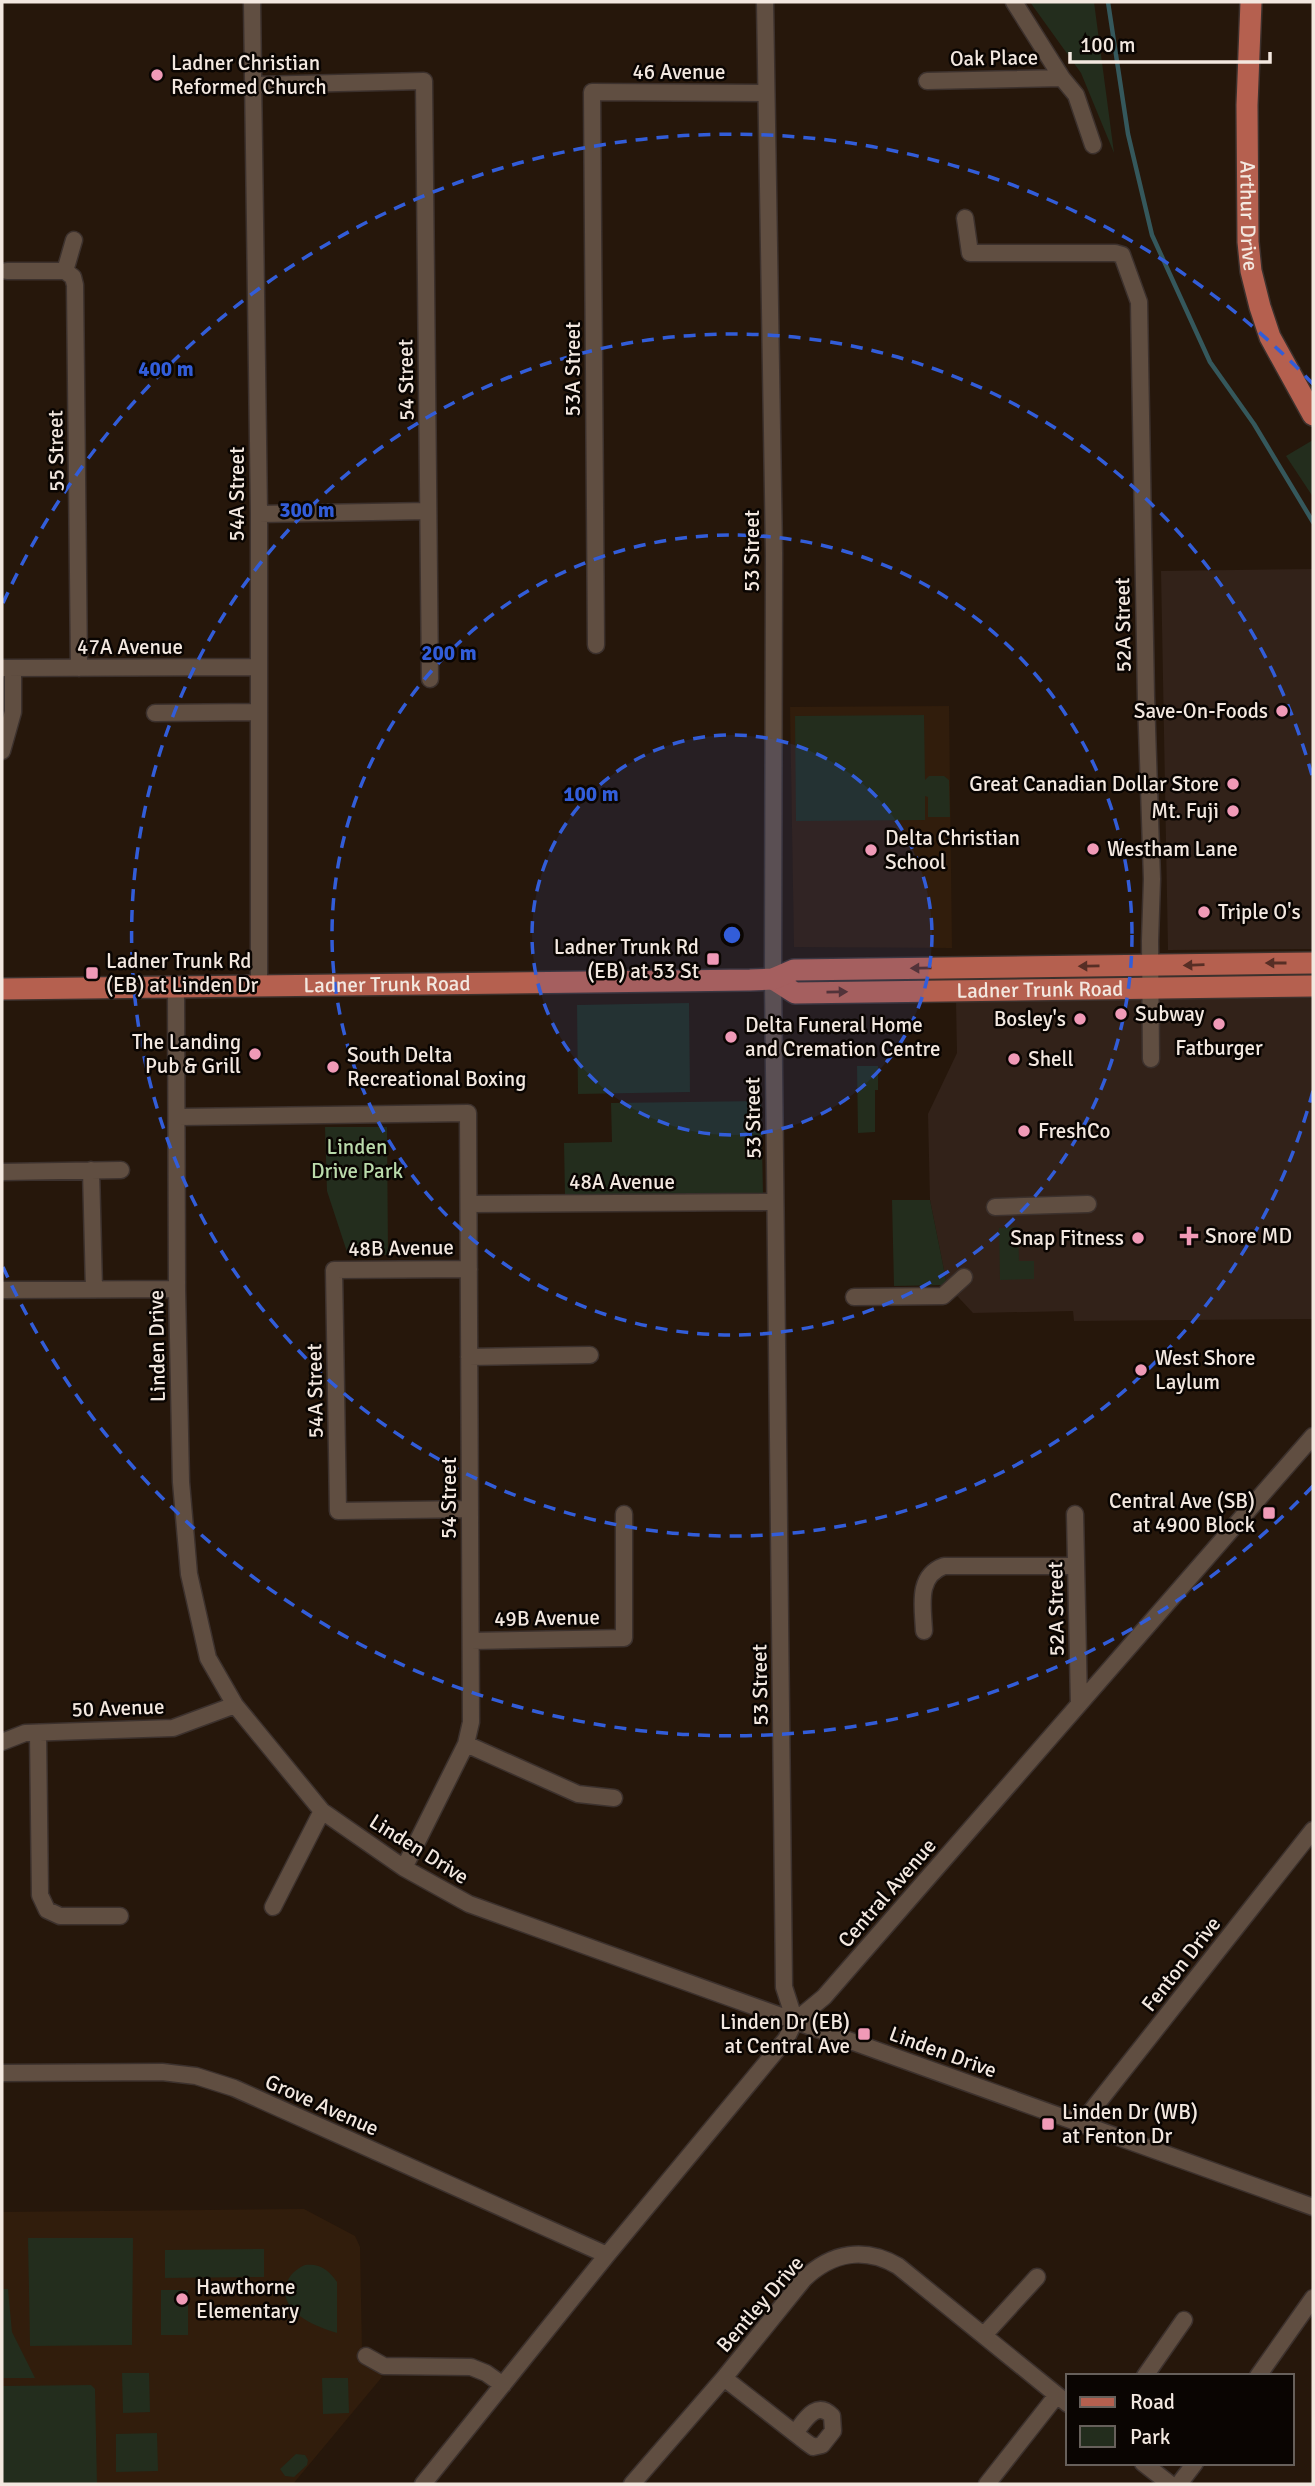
<svg xmlns="http://www.w3.org/2000/svg" width="1315" height="2486" font-family="Signika,sans-serif">
<style>
.commercial{fill:#322219}
.built{fill:#311d0c}
.green{fill:#232d1d}
.lines{fill:none;stroke-linecap:round;stroke-linejoin:round}
.stream{stroke:#35585c;stroke-width:4.5}
.minor-casing{stroke:#3c312d;stroke-width:19}
.major-casing{stroke:#3c312d;stroke-width:24}
.minor{stroke:#604e41;stroke-width:16}
.major{stroke:#b5604f;stroke-width:21}
.oneway{fill:#572e25}
.ring{fill:none;stroke:#325dd9;stroke-width:3.5;stroke-dasharray:12 9}
.poi-dot{fill:#f09ab7;stroke:#0a0502;stroke-width:2.5}
.labels{text-anchor:middle;dominant-baseline:central;stroke-width:5;stroke-linejoin:round;paint-order:stroke}
.street-label{font-size:21px;fill:#f3e8e0;stroke:#0a0502}
.poi-label{font-size:21px;fill:#f3e8e0;stroke:#0a0502;text-anchor:start}
.park-label{font-size:21px;fill:#badaab;stroke:#0a0502}
.centre{fill:#325dd9;stroke:#0a0502;stroke-width:3.5}
.ring-label{font-size:21px;text-anchor:middle;font-weight:bold;fill:#325dd9;stroke:#0a0502;stroke-width:5;stroke-linejoin:round;paint-order:stroke}
</style>
<rect width="100%" height="100%" fill="#26170b"/>
<path class="commercial" d="M 1313,569 L 1313,949 L 1168,950 L 1161,571 Z
M 1313,993 L 1313,1319 L 1074,1321 L 1073,1311 L 973,1313 L 947,1285 L 930,1200 L 928,1114 L 957,1053 L 956,1001 Z"/>
<path class="built" d="M 949,706 L 952,948 L 794,947 L 790,707 Z
M 304,2209 L 355,2236 L 360,2247 L 362,2350 L 382,2377 L 293,2484 L 2,2484 L 2,2212 Z"/>
<path class="green" d="M 1030,2 L 1094,2 L 1114,153 L 1081,73 Z
M 1313,440 L 1313,497 L 1286,456 Z
M 924,715 L 925,780 L 929,776 L 944,776 L 949,780 L 950,817 L 928,817 L 928,797 L 925,796 L 925,820 L 796,821 L 795,716 Z
M 689,1003 L 690,1092 L 578,1094 L 577,1005 Z
M 857,1066 L 878,1066 L 878,1090 L 875,1090 L 875,1132 L 858,1133 Z
M 761,1101 L 763,1193 L 565,1196 L 564,1143 L 612,1142 L 611,1103 Z
M 325,1127 L 387,1127 L 388,1255 L 356,1255 L 347,1252 L 327,1191 Z
M 892,1200 L 930,1200 L 947,1285 L 894,1286 Z
M 1018,1227 L 1019,1261 L 1034,1261 L 1034,1279 L 1000,1280 L 999,1228 Z
M 28,2238 L 133,2238 L 132,2345 L 30,2346 Z
M 264,2249 L 264,2277 L 165,2278 L 165,2250 Z
M 305,2265 C 320,2263 329,2270 337,2282 L 337,2333 C 316,2327 279,2312 286,2285 C 289,2275 296,2269 305,2265 Z
M 2,2289 L 8,2289 L 12,2332 L 35,2378 L 2,2378 Z
M 161,2290 L 188,2290 L 188,2335 L 161,2335 Z
M 122,2373 L 149,2373 L 150,2412 L 123,2413 Z
M 322,2378 L 348,2378 L 349,2413 L 323,2414 Z
M 91,2385 L 95,2389 L 97,2484 L 5,2484 L 2,2481 L 2,2386 Z
M 157,2433 L 158,2471 L 116,2472 L 116,2434 Z
M 296,2454 L 305,2455 L 308,2460 L 307,2465 L 294,2477 L 285,2476 L 280,2469 Z"/>
<g class="lines">
<path class="stream" d="M 1108,2 L 1128,134 L 1152,235 L 1210,362 L 1254,424 L 1313,522"/>
<g class="minor-casing">
<path id="minor" d="M 252,2 L 259,514 L 259,985
M 765,2 L 774,553 L 773,979 L 784,1987 L 795,2021
M 1014,2 L 1062,78 L 1076,95 L 1093,145
M 927,81 L 1062,78
M 253,85 L 424,81 L 430,679
M 965,218 L 970,253 L 1115,253 L 1122,255 L 1139,302 L 1146,698 L 1152,879 L 1150,941 L 1151,1059
M 7,271 L 65,271
M 65,271 L 73,277 L 75,285 L 79,668
M 65,271 L 74,240
M 259,514 L 428,511
M 596,645 L 592,92 L 765,93
M 2,668 L 258,667
M 155,713 L 259,712
M 2,751 L 13,712 L 13,668
M 176,987 L 177,1289 L 181,1482 L 189,1574 L 208,1658 L 235,1705 L 322,1811 L 404,1868 L 469,1904 L 1313,2207
M 178,1117 L 468,1113 L 471,1722 L 466,1744 L 404,1868
M 91,1170 L 94,1289
M 2,1172 L 121,1170
M 469,1204 L 775,1202
M 995,1207 L 1088,1204
M 469,1269 L 334,1270 L 338,1511 L 470,1509
M 2,1290 L 177,1289
M 854,1297 L 943,1296 L 964,1277
M 469,1357 L 590,1355
M 1075,1514 L 1079,1704
M 924,1631 C 923,1607 916,1576 944,1566 L 1076,1566
M 471,1641 L 624,1638 L 624,1514
M 38,1733 L 40,1895 L 47,1910 L 60,1916 L 120,1916
M 2,1742 L 25,1733 L 173,1728 L 235,1705
M 466,1744 L 578,1794 L 614,1798
M 273,1907 L 322,1811
M 2,2073 L 162,2072 L 196,2076 L 234,2088 L 607,2255
M 1081,2124 L 1313,1830
M 984,2335 L 1037,2277
M 366,2356 L 384,2366 L 471,2367 L 486,2373 L 503,2385
M 1145,2376 L 1184,2320
M 1258,2376 L 1313,2298
M 724,2378 L 806,2442 L 813,2447 L 822,2445 L 833,2431 L 832,2416 C 816,2400 805,2420 795,2433
M 1143,2463 L 1170,2484
M 423,2484 L 607,2255 L 786,2039 L 795,2021 L 824,1997 L 1313,1436
M 632,2484 L 724,2378 L 804,2279 C 832,2252 865,2247 898,2266 L 1068,2404
M 987,2484 L 1057,2395
M 1179,2484 L 1195,2463"/>
</g>
<g class="major-casing">
<g id="major">
<path id="s1" d="M 1251,2 L 1247,105 L 1248,242 L 1251,271 L 1260,307 L 1270,337 L 1313,415"/>
<path id="s2" d="M 773,979 L 795,993 L 1313,986"/>
<path id="s3" d="M 2,989 L 750,980 L 773,979 L 794,970 L 1313,963"/>
</g>
</g>
<use href="#minor" class="minor"/>
<use href="#major" class="major"/>
</g>
<defs><path id="oneway-solid" d="M-6-.8H1V-3.2L6.5 0L1 3.2V.8H-6Z" transform="scale(1.75)"/></defs>
<g class="oneway">
<use href="#oneway-solid" transform="translate(1276 963) rotate(180)"/>
<use href="#oneway-solid" transform="translate(1194 965) rotate(178)"/>
<use href="#oneway-solid" transform="translate(1089 966) rotate(179)"/>
<use href="#oneway-solid" transform="translate(921 968) rotate(179)"/>
<use href="#oneway-solid" transform="translate(837 992) rotate(-1)"/>
</g>
<circle cx="732" cy="935" r="200" fill="#325dd9" fill-opacity=".12"/>
<g class="ring">
<circle cx="732" cy="935" r="200"/>
<circle cx="732" cy="935" r="400"/>
<path d="M1313 1091A601 601 0 1 1 1313 779"/>
<path d="M1313 1486A801 801 0 0 1 3 1267M3 603A801 801 0 0 1 1313 384"/>
</g>
<g class="poi-dot">
<circle cx="157" cy="75" r="7"/>
<circle cx="1282" cy="711" r="7"/>
<circle cx="1233" cy="784" r="7"/>
<circle cx="1233" cy="811" r="7"/>
<circle cx="1093" cy="849" r="7"/>
<circle cx="871" cy="850" r="7"/>
<circle cx="1204" cy="912" r="7"/>
<rect x="706" y="952" width="14" height="14" rx="3.5"/>
<rect x="85" y="966" width="14" height="14" rx="3.5"/>
<circle cx="1121" cy="1014" r="7"/>
<circle cx="1080" cy="1019" r="7"/>
<circle cx="1219" cy="1024" r="7"/>
<circle cx="731" cy="1037" r="7"/>
<circle cx="255" cy="1054" r="7"/>
<circle cx="1014" cy="1059" r="7"/>
<circle cx="333" cy="1067" r="7"/>
<circle cx="1024" cy="1131" r="7"/>
<path d="M1185.5 1225.5h7v7h7v7h-7v7h-7v-7h-7v-7h7z"/>
<circle cx="1138" cy="1238" r="7"/>
<circle cx="1141" cy="1370" r="7"/>
<rect x="1262" y="1506" width="14" height="14" rx="3.5"/>
<rect x="857" y="2027" width="14" height="14" rx="3.5"/>
<rect x="1041" y="2117" width="14" height="14" rx="3.5"/>
<circle cx="182" cy="2299" r="7"/>
</g>
<g class="labels">
<g class="street-label">
<text transform="translate(994 58) rotate(-1)">Oak Place</text>
<text x="679" y="72">46 Avenue</text>
<text stroke="none"><textPath href="#s1" startOffset="214">Arthur Drive</textPath></text>
<text transform="translate(573 369) rotate(-90)">53A Street</text>
<text transform="translate(406 380) rotate(-91)">54 Street</text>
<text transform="translate(56 451) rotate(-91)">55 Street</text>
<text transform="translate(237 494) rotate(-90)">54A Street</text>
<text transform="translate(752 551) rotate(-90)">53 Street</text>
<text transform="translate(1123 625) rotate(-91)">52A Street</text>
<text x="130" y="647">47A Avenue</text>
<text stroke="none"><textPath href="#s3" startOffset="385">Ladner Trunk Road</textPath></text>
<text stroke="none"><textPath href="#s2" startOffset="271">Ladner Trunk Road</textPath></text>
<text transform="translate(753 1118) rotate(-91)">53 Street</text>
<text x="622" y="1182">48A Avenue</text>
<text transform="translate(401 1248) rotate(-1)">48B Avenue</text>
<text transform="translate(157 1346) rotate(-91)">Linden Drive</text>
<text transform="translate(315 1391) rotate(-91)">54A Street</text>
<text transform="translate(449 1498) rotate(-90)">54 Street</text>
<text transform="translate(1056 1609) rotate(-91)">52A Street</text>
<text transform="translate(547 1618) rotate(-1)">49B Avenue</text>
<text transform="translate(760 1685) rotate(-91)">53 Street</text>
<text transform="translate(118 1708) rotate(-2)">50 Avenue</text>
<text transform="translate(419 1849) rotate(32)">Linden Drive</text>
<text transform="translate(887 1893) rotate(-49)">Central Avenue</text>
<text transform="translate(1181 1964) rotate(-52)">Fenton Drive</text>
<text transform="translate(943 2052) rotate(20)">Linden Drive</text>
<text transform="translate(322 2105) rotate(24)">Grove Avenue</text>
<text transform="translate(760 2304) rotate(-49)">Bentley Drive</text>
</g>
<g class="poi-label">
<text x="171" y="63">Ladner Christian<tspan x="171" dy="24">Reformed Church</tspan></text>
<text x="1268" y="711" text-anchor="end">Save-On-Foods</text>
<text x="1219" y="784" text-anchor="end">Great Canadian Dollar Store</text>
<text x="1219" y="811" text-anchor="end">Mt. Fuji</text>
<text x="885" y="838">Delta Christian<tspan x="885" dy="24">School</tspan></text>
<text x="1107" y="849">Westham Lane</text>
<text x="1218" y="912">Triple O's</text>
<text x="699" y="947" text-anchor="end">Ladner Trunk Rd<tspan x="699" dy="24">(EB) at 53 St</tspan></text>
<text x="106" y="961">Ladner Trunk Rd<tspan x="106" dy="24">(EB) at Linden Dr</tspan></text>
<text x="1135" y="1014">Subway</text>
<text x="1066" y="1019" text-anchor="end">Bosley's</text>
<text x="745" y="1025">Delta Funeral Home<tspan x="745" dy="24">and Cremation Centre</tspan></text>
<text x="241" y="1042" text-anchor="end">The Landing<tspan x="241" dy="24">Pub &amp; Grill</tspan></text>
<text x="1219" y="1048" text-anchor="middle">Fatburger</text>
<text x="347" y="1055">South Delta<tspan x="347" dy="24">Recreational Boxing</tspan></text>
<text x="1028" y="1059">Shell</text>
<text x="1038" y="1131">FreshCo</text>
<text x="1205" y="1236">Snore MD</text>
<text x="1124" y="1238" text-anchor="end">Snap Fitness</text>
<text x="1155" y="1358">West Shore<tspan x="1155" dy="24">Laylum</tspan></text>
<text x="1255" y="1501" text-anchor="end">Central Ave (SB)<tspan x="1255" dy="24">at 4900 Block</tspan></text>
<text x="850" y="2022" text-anchor="end">Linden Dr (EB)<tspan x="850" dy="24">at Central Ave</tspan></text>
<text x="1062" y="2112">Linden Dr (WB)<tspan x="1062" dy="24">at Fenton Dr</tspan></text>
<text x="196" y="2287">Hawthorne<tspan x="196" dy="24">Elementary</tspan></text>
</g>
<g class="park-label">
<text x="357" y="1147">Linden<tspan x="357" dy="24">Drive Park</tspan></text>
</g>
</g>
<circle cx="732" cy="935" r="10" class="centre"/>
<g class="ring-label">
<text x="166" y="376">400 m</text>
<text x="307" y="517">300 m</text>
<text x="449" y="660">200 m</text>
<text x="591" y="801">100 m</text>
</g>
<rect width="1315" height="2486" fill="none" stroke="#f3e8e0" stroke-width="7"/>
<rect x="1066" y="2374" width="228" height="91" fill="#0a0502" stroke="#67605b" stroke-width="2"/>
<rect x="1080" y="2397" width="35" height="10" fill="#b5604f" stroke="#67605b" stroke-width="2"/>
<text x="1130" y="2409" font-size="21" fill="#f3e8e0">Road</text>
<rect x="1080" y="2426" width="35" height="21" fill="#232d1d" stroke="#67605b" stroke-width="2"/>
<text x="1130" y="2444" font-size="21" fill="#f3e8e0">Park</text>
<path d="M1070 52v10h200v-10" fill="none" stroke="#f3e8e0" stroke-width="3.5"/>
<text x="1080" y="52" font-size="21" fill="#f3e8e0" stroke="#0a0502" stroke-width="5" paint-order="stroke">100 m</text>
</svg>
